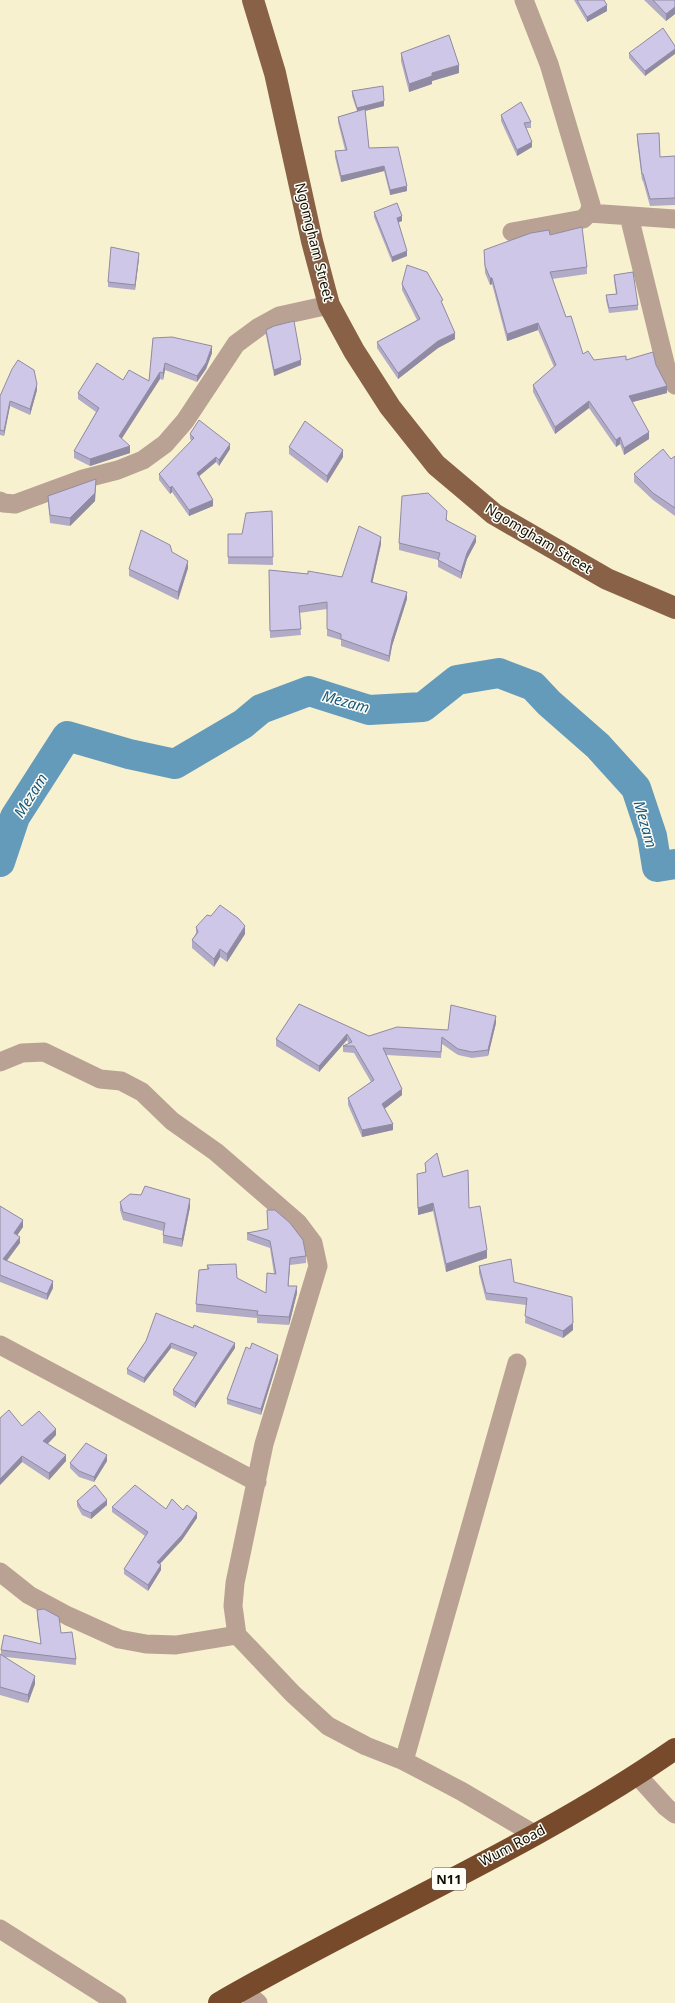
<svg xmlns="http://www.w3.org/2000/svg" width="675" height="2003" font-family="'Noto Sans',sans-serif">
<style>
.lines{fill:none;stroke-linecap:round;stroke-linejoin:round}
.river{stroke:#649aba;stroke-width:30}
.minor{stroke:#b9a294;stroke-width:19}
.major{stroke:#886147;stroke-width:22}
.highway{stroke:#764a2b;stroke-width:22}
.wall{fill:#b1abc7}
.shaded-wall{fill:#908ba2}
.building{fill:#cec7e7;stroke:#908ba2}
.labels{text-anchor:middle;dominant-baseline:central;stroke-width:3;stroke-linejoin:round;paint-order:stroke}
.shield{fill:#fffef7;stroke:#58564d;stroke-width:1}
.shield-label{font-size:13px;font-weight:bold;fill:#110e04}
.street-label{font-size:14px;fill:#110e04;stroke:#fffef7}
.water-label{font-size:15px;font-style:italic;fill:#185a7b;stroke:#fffef7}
</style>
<rect width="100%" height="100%" fill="#f8f1cf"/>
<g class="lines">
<path class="river" d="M 0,862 L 15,817 L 67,736 L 129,754 L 175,764 L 243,724 L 261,709 L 309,691 L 369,710 L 423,707 L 457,680 L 499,673 L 533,686 L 549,703 L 598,746 L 636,788 L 652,836 L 657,867 L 675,864"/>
<path class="minor" d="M 589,213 L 675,219
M 629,216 L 666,367 L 675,385
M 512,232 L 583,219 L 589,213 L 591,205 L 549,64 L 524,0
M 0,501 L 3,503 L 15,504 L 83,479 L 118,470 L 143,460 L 165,444 L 185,421 L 236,344 L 259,327 L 279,316 L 329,305
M 0,1062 L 22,1053 L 44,1052 L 100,1079 L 121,1081 L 142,1092 L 172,1121 L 216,1152 L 298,1223 L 313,1243 L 318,1266 L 264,1444 L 235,1583 L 233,1606 L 237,1635 L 293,1694 L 328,1726 L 366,1746 L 404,1761 L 461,1791 L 534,1834
M 0,1345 L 257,1482
M 0,1572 L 29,1595 L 68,1616 L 119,1639 L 146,1644 L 176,1645 L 237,1635
M 404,1761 L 517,1363
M 637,1775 L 666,1807 L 675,1814
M 0,1929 L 117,2003
M 242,1989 L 258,2003"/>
<path class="major" d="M 253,0 L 275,73 L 312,241 L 329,305 L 354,351 L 390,407 L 436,465 L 494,514 L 607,579 L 675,608"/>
<path class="highway" d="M 219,2003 C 369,1916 532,1848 675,1749"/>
</g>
<path class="wall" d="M 574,0 L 604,0 L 607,11 L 587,22 Z
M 644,0 L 675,0 L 675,14 L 666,21 Z
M 675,46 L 645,76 L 629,58 L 629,53 Z
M 401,53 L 459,73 L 432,81 L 432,84 L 409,92 L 401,61 Z
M 352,91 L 384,106 L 365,111 L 369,148 L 407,191 L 390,195 L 384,171 L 341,182 L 335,157 L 335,151 L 345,150 L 338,122 L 338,117 L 357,111 L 352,96 Z
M 501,115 L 531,122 L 531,128 L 526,128 L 532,147 L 517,156 L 501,121 Z
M 637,134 L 660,157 L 675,156 L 675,205 L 650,206 L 643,181 L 642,180 L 637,141 Z
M 374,212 L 402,221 L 398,223 L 407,256 L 392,262 L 374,217 Z
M 550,235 L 587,267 L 587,274 L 552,279 L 566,317 L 583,354 L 594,360 L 626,360 L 656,365 L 667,393 L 632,402 L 649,439 L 624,455 L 620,444 L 616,447 L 589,408 L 555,434 L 533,392 L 533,385 L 554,367 L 538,330 L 507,341 L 492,284 L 490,285 L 485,273 L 484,250 Z
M 139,258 L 135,290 L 108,287 L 108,282 Z
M 614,275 L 638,305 L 638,310 L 609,313 L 606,300 L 606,295 L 616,294 L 614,280 Z
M 402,284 L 443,305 L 455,339 L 438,348 L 398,379 L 377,348 L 377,342 L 417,320 L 402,290 Z
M 266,330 L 301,365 L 274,376 L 266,335 Z
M 153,338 L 212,353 L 206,369 L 197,382 L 165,370 L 163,380 L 160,379 L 121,439 L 130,453 L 90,466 L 74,458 L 74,451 L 96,412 L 78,399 L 78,393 L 123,380 L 149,381 Z
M 37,390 L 30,415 L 10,406 L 4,436 L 0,435 L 0,396 Z
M 190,434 L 230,449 L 219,466 L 216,462 L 199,476 L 213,506 L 189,516 L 172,492 L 170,494 L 159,480 L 159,474 L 192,441 L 190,439 Z
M 289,447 L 343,457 L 327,483 L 289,454 Z
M 675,456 L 675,516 L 653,500 L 634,482 L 634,474 L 671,459 Z
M 96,487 L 95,501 L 70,526 L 50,523 L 48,503 L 48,496 Z
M 272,511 L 273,565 L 228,564 L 228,534 L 242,534 Z
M 447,518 L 447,520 L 476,542 L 467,559 L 461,579 L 438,567 L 438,560 L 399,550 L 399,543 Z
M 381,544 L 372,583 L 407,599 L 392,646 L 389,662 L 341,646 L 341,640 L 327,636 L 327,609 L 299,613 L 301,635 L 270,638 L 269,570 L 342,577 Z
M 172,552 L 188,568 L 178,600 L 129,576 L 129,569 Z
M 196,927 L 245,934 L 227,962 L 220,957 L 214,967 L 192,948 L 192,940 L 196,933 Z
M 299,1004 L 369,1036 L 448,1030 L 496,1023 L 488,1056 L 472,1058 L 458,1055 L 442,1044 L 441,1058 L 386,1055 L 402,1095 L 384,1109 L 393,1130 L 362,1137 L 348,1105 L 348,1098 L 371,1082 L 354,1053 L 343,1052 L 343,1046 L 349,1044 L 347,1040 L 319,1072 L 276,1046 L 276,1039 Z
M 425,1163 L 443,1177 L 469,1208 L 487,1258 L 446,1272 L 433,1211 L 418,1215 L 417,1182 L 425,1172 Z
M 120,1202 L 190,1207 L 182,1247 L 163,1243 L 163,1231 L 123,1220 L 120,1210 Z
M 0,1206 L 23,1227 L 17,1235 L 20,1243 L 7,1261 L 53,1288 L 47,1300 L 0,1282 Z
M 268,1229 L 306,1256 L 306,1263 L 290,1265 L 288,1286 L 297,1293 L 289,1325 L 257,1323 L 257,1318 L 196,1312 L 196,1304 L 207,1270 L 207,1265 L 237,1278 L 266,1293 L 274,1274 L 270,1248 L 247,1240 L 247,1233 Z
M 479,1266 L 514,1282 L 573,1330 L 563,1338 L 525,1323 L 526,1305 L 486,1300 L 479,1273 Z
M 146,1341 L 235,1348 L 195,1408 L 173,1395 L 173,1390 L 194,1357 L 171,1348 L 144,1383 L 127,1374 L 127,1369 Z
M 278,1360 L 261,1415 L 227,1404 L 227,1399 Z
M 0,1418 L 22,1426 L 56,1435 L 48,1444 L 66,1461 L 49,1480 L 22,1462 L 0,1485 Z
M 107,1461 L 94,1482 L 79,1477 L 70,1468 L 70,1463 Z
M 77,1501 L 107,1505 L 91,1519 L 82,1515 L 77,1506 Z
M 112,1507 L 166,1509 L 183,1510 L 197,1518 L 182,1540 L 160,1564 L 161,1570 L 148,1591 L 124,1574 L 124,1569 L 145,1536 L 112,1512 Z
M 37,1610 L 61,1633 L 76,1659 L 76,1665 L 6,1657 L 35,1684 L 28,1703 L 0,1695 L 0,1654 L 1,1654 L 1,1650 L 41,1644 L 37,1617 Z"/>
<path class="shaded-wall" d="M 607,5 L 607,11 L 587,22 L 587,17 Z
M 675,7 L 675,14 L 666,21 L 666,14 Z
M 675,49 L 675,54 L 645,76 L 645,71 Z
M 459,65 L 459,73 L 432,81 L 432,84 L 409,92 L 409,84 L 432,73 Z
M 384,101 L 384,106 L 357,113 L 357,108 Z
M 532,142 L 532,147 L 517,156 L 517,150 Z
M 384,166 L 384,171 L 341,182 L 341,176 Z
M 407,186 L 407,191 L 390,195 L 390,190 Z
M 402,216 L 402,221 L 397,223 L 397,218 Z
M 407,251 L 407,256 L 392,262 L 392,257 Z
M 139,253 L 139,258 L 135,290 L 135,285 Z
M 490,278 L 492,278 L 492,284 L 490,285 Z
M 538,323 L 538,330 L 507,341 L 507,334 Z
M 455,333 L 455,339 L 438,348 L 398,379 L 398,373 L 438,341 Z
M 212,346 L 212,353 L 206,369 L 197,382 L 197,376 Z
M 301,360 L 301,365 L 274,376 L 274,370 Z
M 165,363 L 165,370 L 163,380 L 163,373 Z
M 160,372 L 160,379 L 119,443 L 119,436 Z
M 37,384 L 37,390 L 30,415 L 30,409 Z
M 667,386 L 667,393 L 629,403 L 629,396 Z
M 10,401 L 10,406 L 4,436 L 4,431 Z
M 589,401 L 589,408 L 555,434 L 555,427 Z
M 649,432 L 649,439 L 624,455 L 624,448 Z
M 620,437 L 620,444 L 616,447 L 616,440 Z
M 230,444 L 230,449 L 219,466 L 219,460 Z
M 130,446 L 130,453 L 90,466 L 90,459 Z
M 343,450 L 343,457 L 327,483 L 327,476 Z
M 216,457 L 216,462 L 197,478 L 197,473 Z
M 96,479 L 95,501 L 70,526 L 70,518 Z
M 172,486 L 172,492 L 170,494 L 170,488 Z
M 213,500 L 213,506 L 189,516 L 189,510 Z
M 476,536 L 476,542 L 467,559 L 461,579 L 461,572 L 467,553 Z
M 381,537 L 381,544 L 371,589 L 371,582 Z
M 188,561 L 188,568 L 178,600 L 178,592 Z
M 407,592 L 407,599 L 392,646 L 389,662 L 389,656 L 392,639 Z
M 245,926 L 245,934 L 227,962 L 227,954 Z
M 220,949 L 220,957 L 214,967 L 214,959 Z
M 496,1016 L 496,1023 L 488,1056 L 488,1050 Z
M 347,1034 L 347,1040 L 319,1072 L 319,1066 Z
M 402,1089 L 402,1095 L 382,1111 L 382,1104 Z
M 393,1124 L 393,1130 L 362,1137 L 362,1130 Z
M 190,1199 L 190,1207 L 182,1247 L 182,1239 Z
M 433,1203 L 433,1211 L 418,1215 L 418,1208 Z
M 23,1220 L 23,1227 L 14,1240 L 14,1233 Z
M 20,1237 L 20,1243 L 3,1265 L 3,1259 Z
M 487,1250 L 487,1258 L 446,1272 L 446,1264 Z
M 290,1258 L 290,1265 L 288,1293 L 288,1286 Z
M 53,1281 L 53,1288 L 47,1300 L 47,1294 Z
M 297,1286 L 297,1293 L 289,1325 L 289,1317 Z
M 573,1323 L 573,1330 L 563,1338 L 563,1331 Z
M 171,1343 L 171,1348 L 144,1383 L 144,1378 Z
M 235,1343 L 235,1348 L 195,1408 L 195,1403 Z
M 278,1355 L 278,1360 L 261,1415 L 261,1409 Z
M 56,1429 L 56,1435 L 43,1448 L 43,1441 Z
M 66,1455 L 66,1461 L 49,1480 L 49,1473 Z
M 107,1455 L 107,1461 L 94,1482 L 94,1477 Z
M 22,1456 L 22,1462 L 0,1485 L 0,1479 Z
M 107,1500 L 107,1505 L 91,1519 L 91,1513 Z
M 197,1513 L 197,1518 L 182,1540 L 157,1567 L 157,1562 Z
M 161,1565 L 161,1570 L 148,1591 L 148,1585 Z
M 35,1676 L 35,1684 L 28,1703 L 28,1695 Z"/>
<path class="building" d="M 577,0 L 604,0 L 607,5 L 587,17 Z
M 653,0 L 675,0 L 675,7 L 666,14 Z
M 663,28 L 675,46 L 675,49 L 645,71 L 629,53 Z
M 449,35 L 459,65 L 432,73 L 432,76 L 409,84 L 401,53 Z
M 383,86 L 384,101 L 357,108 L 352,91 Z
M 521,102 L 531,122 L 524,123 L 532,142 L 517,150 L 501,115 Z
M 365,109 L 369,148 L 398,147 L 407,186 L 390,190 L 384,166 L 341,176 L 335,151 L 347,150 L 338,117 Z
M 659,133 L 660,157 L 675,156 L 675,198 L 650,199 L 643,174 L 642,174 L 637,134 Z
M 397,203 L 402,216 L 397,218 L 407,251 L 392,257 L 374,212 Z
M 582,227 L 587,267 L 550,272 L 566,317 L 571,316 L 583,354 L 588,351 L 594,360 L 626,356 L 626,360 L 653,352 L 656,365 L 667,386 L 629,396 L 649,432 L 624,448 L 620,437 L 616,440 L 589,401 L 555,427 L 533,385 L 556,365 L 538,323 L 507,334 L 492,278 L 490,278 L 485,266 L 484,250 L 531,233 L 549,230 L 550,235 Z
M 111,247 L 139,253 L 135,285 L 108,282 Z
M 407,265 L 427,272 L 443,300 L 441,301 L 455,333 L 438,341 L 398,373 L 377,342 L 420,319 L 402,284 Z
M 633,272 L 638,305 L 609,308 L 606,295 L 617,294 L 614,275 Z
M 294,321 L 301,360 L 274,370 L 266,330 L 274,326 Z
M 172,337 L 212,346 L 206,363 L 197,376 L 165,363 L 163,373 L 160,372 L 119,436 L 130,446 L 90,459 L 74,451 L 99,408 L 78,393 L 97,363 L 123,380 L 129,370 L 149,381 L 153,338 Z
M 18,360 L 34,370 L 37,384 L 30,409 L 10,401 L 4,431 L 0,430 L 0,396 L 12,369 Z
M 199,420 L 230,444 L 219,460 L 216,457 L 197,473 L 213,500 L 189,510 L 172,486 L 170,488 L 159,474 L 194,438 L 190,434 Z
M 305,421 L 343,450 L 327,476 L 289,447 Z
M 663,449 L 671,459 L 675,456 L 675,508 L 653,493 L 634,474 Z
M 96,479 L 95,493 L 70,518 L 50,515 L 48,496 Z
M 428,493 L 447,511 L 446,520 L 476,536 L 467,553 L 461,572 L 438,560 L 440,553 L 399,543 L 402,496 Z
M 272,511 L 273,557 L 228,557 L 228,534 L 242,534 L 246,513 Z
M 359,526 L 381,537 L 371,582 L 407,592 L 392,639 L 389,656 L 341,639 L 341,634 L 327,629 L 327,602 L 299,606 L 301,629 L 270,631 L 269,570 L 308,574 L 308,571 L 342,577 Z
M 141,530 L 170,545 L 172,552 L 188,561 L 178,592 L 129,569 Z
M 220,905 L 238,918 L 245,926 L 227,954 L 220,949 L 214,959 L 192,940 L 198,932 L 196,927 L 207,915 L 211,916 Z
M 299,1004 L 369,1036 L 397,1027 L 448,1030 L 451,1005 L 496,1016 L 488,1050 L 472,1052 L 458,1049 L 442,1037 L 441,1052 L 383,1048 L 402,1089 L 382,1104 L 393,1124 L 362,1130 L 348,1098 L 374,1080 L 354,1046 L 343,1046 L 352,1042 L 347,1034 L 319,1066 L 276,1039 Z
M 437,1153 L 443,1177 L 468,1170 L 469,1208 L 480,1206 L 487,1250 L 446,1264 L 433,1203 L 418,1208 L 417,1174 L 426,1172 L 425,1163 Z
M 145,1186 L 190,1199 L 182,1239 L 163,1235 L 165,1223 L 123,1212 L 120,1202 L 130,1194 L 141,1195 Z
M 0,1206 L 23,1220 L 14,1233 L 20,1237 L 3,1259 L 53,1281 L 47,1294 L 0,1275 Z
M 267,1210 L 275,1210 L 290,1223 L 303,1240 L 306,1256 L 290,1258 L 288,1286 L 297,1286 L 289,1317 L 257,1315 L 258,1311 L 196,1304 L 199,1270 L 209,1269 L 207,1265 L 236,1264 L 237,1278 L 266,1293 L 267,1273 L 276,1274 L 270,1241 L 247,1233 L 268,1229 Z
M 511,1259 L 514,1282 L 572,1297 L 573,1323 L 563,1331 L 525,1316 L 527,1298 L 486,1293 L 479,1266 Z
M 156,1313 L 193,1328 L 194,1325 L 235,1343 L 195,1403 L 173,1390 L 197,1353 L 171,1343 L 144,1378 L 127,1369 L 146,1341 Z
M 252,1343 L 278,1355 L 261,1409 L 227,1399 L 246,1347 L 250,1349 Z
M 9,1410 L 22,1426 L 39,1411 L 56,1429 L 43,1441 L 66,1455 L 49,1473 L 22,1456 L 0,1479 L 0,1418 Z
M 86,1443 L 107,1455 L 94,1477 L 79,1471 L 70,1463 Z
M 95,1485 L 107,1500 L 91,1513 L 82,1509 L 77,1501 Z
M 135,1485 L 166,1509 L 172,1499 L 183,1510 L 187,1505 L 197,1513 L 182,1535 L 157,1562 L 161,1565 L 148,1585 L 124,1569 L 148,1532 L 112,1507 Z
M 44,1609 L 59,1617 L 61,1633 L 72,1632 L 76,1659 L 1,1650 L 4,1635 L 41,1644 L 37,1610 Z
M 0,1654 L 35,1676 L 28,1695 L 0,1687 Z"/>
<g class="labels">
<rect class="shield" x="432" y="1868" width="34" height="22" rx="3"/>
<g class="shield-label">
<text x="449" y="1879">N11</text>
</g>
<g class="street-label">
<text transform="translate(315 242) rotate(76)">Ngomgham Street</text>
<text transform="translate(539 538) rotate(31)">Ngomgham Street</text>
<text transform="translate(512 1845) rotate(-28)">Wum Road</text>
</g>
<g class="water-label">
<text transform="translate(346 701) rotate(15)">Mezam</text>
<text transform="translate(30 795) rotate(-58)">Mezam</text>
<text transform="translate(646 824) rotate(74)">Mezam</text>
</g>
</g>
</svg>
